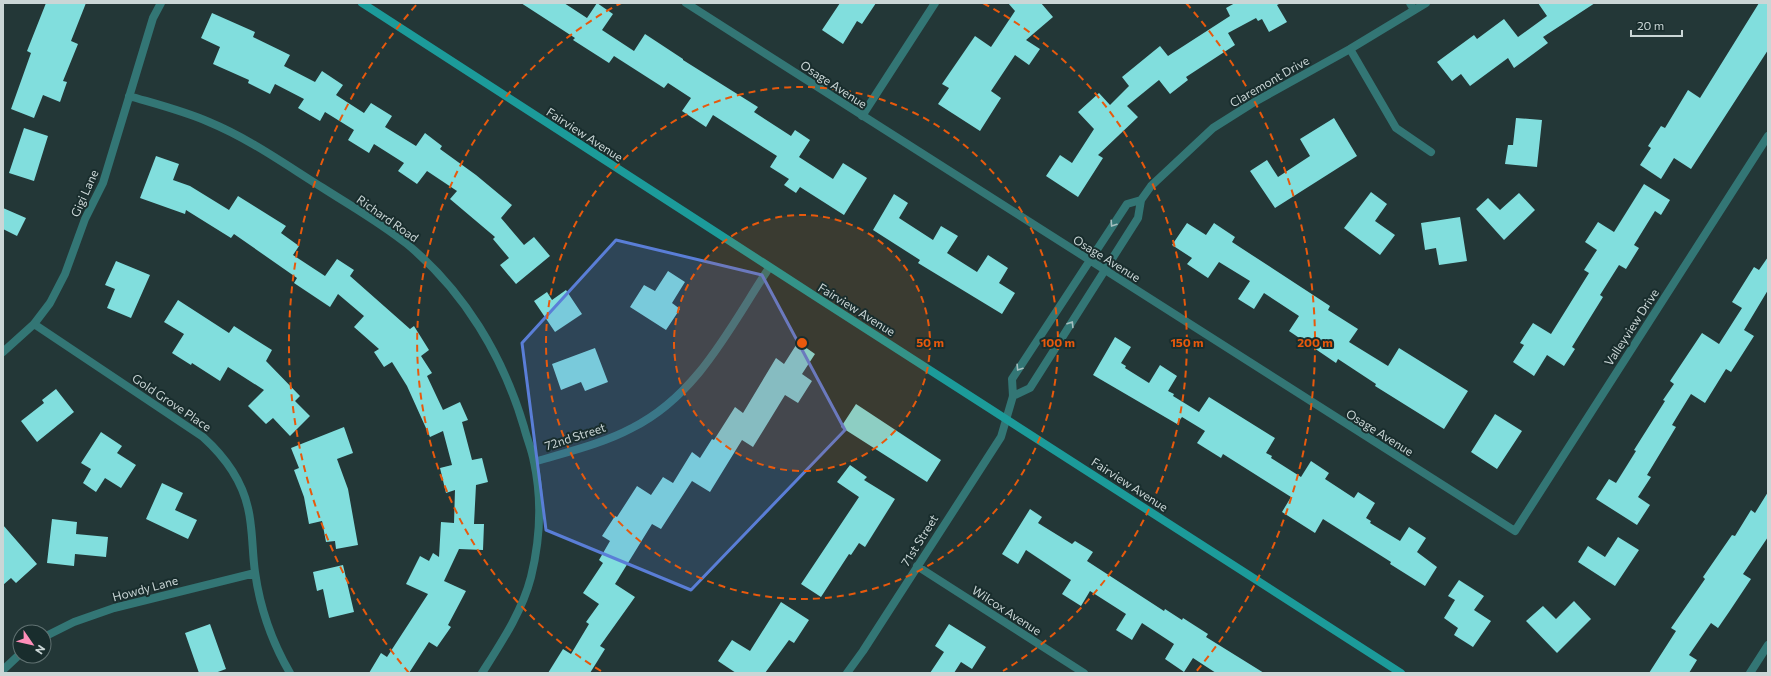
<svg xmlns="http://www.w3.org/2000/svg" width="1771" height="676" font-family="Commissioner,sans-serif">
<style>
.building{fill:#81dedd}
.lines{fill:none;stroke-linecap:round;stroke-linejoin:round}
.street{stroke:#337675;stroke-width:8}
.secondary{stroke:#1c9b9a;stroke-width:8}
.oneway{stroke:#a4bebe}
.marked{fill:#5a7ed7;fill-opacity:0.2;stroke:#5a7ed7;stroke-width:3;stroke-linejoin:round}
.ring{fill:none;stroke:#e8590c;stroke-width:2;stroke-dasharray:7 5}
.labels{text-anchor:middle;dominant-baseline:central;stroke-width:4;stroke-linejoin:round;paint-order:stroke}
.street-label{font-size:12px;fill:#cad6d6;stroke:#192d2d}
.centre{fill:#e8590c;stroke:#192d2d;stroke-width:2}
.ring-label{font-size:12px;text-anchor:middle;font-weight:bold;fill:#e8590c;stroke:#192d2d;stroke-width:4;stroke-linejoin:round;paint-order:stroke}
</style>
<rect width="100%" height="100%" fill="#233737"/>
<path class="building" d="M 46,3 L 86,3 L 71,41 L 78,44 L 63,81 L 67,82 L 60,102 L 43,95 L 34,118 L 11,109 L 31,53 L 27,51 Z
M 521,3 L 564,3 L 587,18 L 597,3 L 613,14 L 602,30 L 634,51 L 645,34 L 683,59 L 683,60 L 758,107 L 754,112 L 791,136 L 795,130 L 810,140 L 799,157 L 833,179 L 843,163 L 867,178 L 844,215 L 800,187 L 796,193 L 784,185 L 789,179 L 770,167 L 777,156 L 713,115 L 706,127 L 682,111 L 691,98 L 668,83 L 664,88 L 614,56 L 609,63 L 573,40 L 575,38 Z
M 840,3 L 876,3 L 862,24 L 857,21 L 843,44 L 822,30 Z
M 1008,3 L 1041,3 L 1053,17 L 1026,40 L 1040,49 L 1029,65 L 1015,55 L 991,91 L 1001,98 L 980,131 L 938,104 L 949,88 L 942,84 L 975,36 L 991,47 L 1015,11 Z
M 1235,3 L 1281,3 L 1277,5 L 1287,22 L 1269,32 L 1262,19 L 1258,21 L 1256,18 L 1228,33 L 1235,45 L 1186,77 L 1188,80 L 1170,94 L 1159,80 L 1127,106 L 1138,117 L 1098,155 L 1103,158 L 1078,197 L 1046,176 L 1060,155 L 1072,163 L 1094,129 L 1078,112 L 1099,93 L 1110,105 L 1129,86 L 1122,77 L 1160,46 L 1168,56 L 1230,16 L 1226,8 Z
M 1538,3 L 1595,3 L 1543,37 L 1548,43 L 1514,68 L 1508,58 L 1470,86 L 1461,74 L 1452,81 L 1437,62 L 1474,35 L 1477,39 L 1504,19 L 1518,37 L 1547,16 Z
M 1759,3 L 1768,3 L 1768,50 L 1691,169 L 1674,158 L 1661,179 L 1640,165 L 1651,148 L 1648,146 L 1661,126 L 1665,128 L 1688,90 L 1700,98 Z
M 212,13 L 255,32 L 253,37 L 290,55 L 284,66 L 315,82 L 322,71 L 343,85 L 336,95 L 364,113 L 371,103 L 392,116 L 385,127 L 416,146 L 425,133 L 442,146 L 440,149 L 476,175 L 512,205 L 501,218 L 524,245 L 534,237 L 550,256 L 516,284 L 500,265 L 509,258 L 493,239 L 495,237 L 450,199 L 457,191 L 427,171 L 417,184 L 398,171 L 404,163 L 374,144 L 369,153 L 348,140 L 354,130 L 325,112 L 320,121 L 298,108 L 304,99 L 275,84 L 270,94 L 248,83 L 249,80 L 213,64 L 220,47 L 201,38 Z
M 1334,118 L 1357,156 L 1275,208 L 1250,171 L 1267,160 L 1278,177 L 1310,156 L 1300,139 Z
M 1516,118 L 1542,120 L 1537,167 L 1505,164 L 1508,145 L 1513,145 Z
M 24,128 L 48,136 L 34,181 L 9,173 Z
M 156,156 L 179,164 L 173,180 L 190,186 L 229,210 L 238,196 L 286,226 L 281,233 L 299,246 L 293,255 L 325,276 L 337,259 L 354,270 L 350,276 L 410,329 L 414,326 L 429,350 L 421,356 L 432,373 L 427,376 L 443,410 L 460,402 L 468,420 L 462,422 L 472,460 L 482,458 L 488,482 L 476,485 L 474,524 L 484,524 L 483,550 L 459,549 L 444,581 L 466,591 L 448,625 L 451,627 L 437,647 L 429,642 L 409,673 L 369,673 L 381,653 L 387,657 L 428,594 L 406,584 L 420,556 L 429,561 L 433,553 L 439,557 L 441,522 L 454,523 L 455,490 L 446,493 L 440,468 L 452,465 L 443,431 L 430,437 L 407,386 L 392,362 L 384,367 L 374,352 L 379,349 L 354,327 L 364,316 L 338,294 L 330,307 L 294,283 L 297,278 L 234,234 L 231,238 L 186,210 L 185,214 L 140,198 Z
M 1644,184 L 1670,200 L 1661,215 L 1655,211 L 1634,245 L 1639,248 L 1626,269 L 1619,265 L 1600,295 L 1603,297 L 1572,347 L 1575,349 L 1564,366 L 1547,355 L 1534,376 L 1513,362 L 1524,345 L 1520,343 L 1533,323 L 1551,334 L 1589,273 L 1584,270 L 1597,250 L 1585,242 L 1598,222 L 1614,232 Z
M 1371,192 L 1387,204 L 1375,221 L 1395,235 L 1380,255 L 1344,228 Z
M 1519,193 L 1535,210 L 1504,240 L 1476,209 L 1488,198 L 1500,210 Z
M 894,194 L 908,203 L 899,218 L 933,240 L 941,226 L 958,236 L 947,253 L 977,272 L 988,255 L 1008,268 L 999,283 L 1015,293 L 1002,314 L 918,263 L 920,260 L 873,230 Z
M 3,208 L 26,218 L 17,236 L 3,229 Z
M 1460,217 L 1467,261 L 1439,265 L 1436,248 L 1425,250 L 1421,223 Z
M 1187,223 L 1206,235 L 1214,223 L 1235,237 L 1232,242 L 1330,306 L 1328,310 L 1358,329 L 1349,342 L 1388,366 L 1399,348 L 1468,391 L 1444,429 L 1375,386 L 1376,384 L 1338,359 L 1336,363 L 1289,331 L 1299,316 L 1264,293 L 1254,309 L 1238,299 L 1250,281 L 1219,262 L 1208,278 L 1187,264 L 1192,258 L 1172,245 Z
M 1768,257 L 1768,290 L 1744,330 L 1754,336 L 1731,372 L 1726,369 L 1705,403 L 1691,394 L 1672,425 L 1676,427 L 1647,475 L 1651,477 L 1638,497 L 1650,505 L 1637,525 L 1596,499 L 1609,479 L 1616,483 L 1636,451 L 1634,450 L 1665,401 L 1663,400 L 1674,384 L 1670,381 L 1702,333 L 1719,344 L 1742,308 L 1732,302 L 1754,267 L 1759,270 Z
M 116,261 L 150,275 L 131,318 L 107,308 L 115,289 L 105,285 Z
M 668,271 L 685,282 L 672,303 L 680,309 L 666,330 L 630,307 L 644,285 L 655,291 Z
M 566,290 L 582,314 L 555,332 L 534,301 L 547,292 L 552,300 Z
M 178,300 L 229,333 L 234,326 L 272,350 L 266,361 L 300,396 L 295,401 L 310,416 L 290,436 L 273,418 L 266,424 L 248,406 L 264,390 L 228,367 L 220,381 L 192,363 L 191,365 L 172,353 L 184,334 L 164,322 Z
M 1115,337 L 1131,347 L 1121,363 L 1126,366 L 1125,368 L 1149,383 L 1160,365 L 1177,376 L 1168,391 L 1174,394 L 1173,396 L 1199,412 L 1209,397 L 1275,438 L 1266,453 L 1272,456 L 1271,458 L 1301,477 L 1311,461 L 1329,473 L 1325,479 L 1354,498 L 1358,492 L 1375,503 L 1366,518 L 1371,521 L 1370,523 L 1400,541 L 1409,527 L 1426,538 L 1417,552 L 1437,567 L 1425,586 L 1390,564 L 1391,562 L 1323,519 L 1315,533 L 1282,512 L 1291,497 L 1223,454 L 1221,458 L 1197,443 L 1205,431 L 1182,417 L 1177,424 L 1093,375 Z
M 798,342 L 815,354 L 802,374 L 812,381 L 798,403 L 785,395 L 753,447 L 742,440 L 710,492 L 692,481 L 661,529 L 652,524 L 615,584 L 635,597 L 600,646 L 605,649 L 590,673 L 548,673 L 563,649 L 571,654 L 589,624 L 586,622 L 599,604 L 583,593 L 603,563 L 599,560 L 610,541 L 602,536 L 615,516 L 617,517 L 637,486 L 651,495 L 663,477 L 673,483 L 692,452 L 700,458 L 712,439 L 714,440 L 735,407 L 743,413 L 776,358 L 784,364 Z
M 595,348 L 608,382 L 585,391 L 581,382 L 561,390 L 552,364 Z
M 56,389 L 74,412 L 37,442 L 21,421 L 44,403 L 42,400 Z
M 856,404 L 941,460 L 927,482 L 841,427 Z
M 1495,414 L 1522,431 L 1497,469 L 1471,452 Z
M 344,427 L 353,453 L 337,459 L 348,489 L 358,545 L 336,549 L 335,541 L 326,542 L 322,521 L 309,524 L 304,497 L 294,470 L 299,468 L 291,448 Z
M 101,432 L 122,446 L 117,453 L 136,465 L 121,488 L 105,478 L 96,492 L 83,483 L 91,469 L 81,463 Z
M 850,465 L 867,477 L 864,480 L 895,499 L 865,547 L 859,543 L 851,555 L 849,554 L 821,597 L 801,584 L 859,497 L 837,482 Z
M 162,483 L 183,493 L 175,510 L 197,520 L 188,539 L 146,519 Z
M 1768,492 L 1768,537 L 1743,574 L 1751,579 L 1729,612 L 1718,628 L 1711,623 L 1689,655 L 1697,660 L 1689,673 L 1649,673 L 1676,631 L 1671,628 L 1705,579 L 1703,577 L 1732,535 L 1735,536 L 1751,510 L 1755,513 Z
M 1030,509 L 1042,517 L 1038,523 L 1072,544 L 1075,541 L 1093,552 L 1087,561 L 1164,611 L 1165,609 L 1182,620 L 1183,618 L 1208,634 L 1206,637 L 1264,673 L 1216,673 L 1193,658 L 1184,672 L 1165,659 L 1174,644 L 1142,623 L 1132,640 L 1116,630 L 1126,614 L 1090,591 L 1081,606 L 1062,594 L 1071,580 L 1026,550 L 1018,564 L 1002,554 Z
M 52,519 L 77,522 L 76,534 L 108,537 L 106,557 L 75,554 L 74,566 L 47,563 Z
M 3,525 L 37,564 L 16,583 L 11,578 L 3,585 Z
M 1618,537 L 1639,550 L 1615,586 L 1578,562 L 1588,546 L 1605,557 Z
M 343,565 L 354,612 L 329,618 L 323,589 L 317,591 L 313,572 Z
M 1459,580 L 1484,596 L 1474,610 L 1491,621 L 1473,647 L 1454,635 L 1458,628 L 1444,618 L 1455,600 L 1448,596 Z
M 1574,601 L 1591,619 L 1557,653 L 1526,621 L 1543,606 L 1556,619 Z
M 781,602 L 809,620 L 794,643 L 789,640 L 765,673 L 736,673 L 718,661 L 732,640 L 750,651 Z
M 210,624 L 226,669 L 215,673 L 199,673 L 185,633 Z
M 949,624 L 986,647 L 972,669 L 961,662 L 954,673 L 930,673 L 944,652 L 935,646 Z"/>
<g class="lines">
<path class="street" d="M 686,3 L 1515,531 L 1768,136
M 1410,3 L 1414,10
M 1350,49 L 1396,128 L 1431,152
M 129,96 C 156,104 184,111 209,122 C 250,139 286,165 323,188 C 351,206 381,223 407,244 C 464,291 503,356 524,427 C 527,439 532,450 534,462 C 542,499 540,540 531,577 C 522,612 501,643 482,673
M 862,116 L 935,3
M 34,324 L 203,437 C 224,456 242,481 248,508 C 253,529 252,551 255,572 C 260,608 272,642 290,673
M 3,352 L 34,324 L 50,303 L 65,274 L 85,219 L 103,183 L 153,18 L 161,3
M 1013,396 L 1030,388 L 1138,218 L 1141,200 L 1151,186 L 1213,128 L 1251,104 L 1350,49 L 1426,3
M 534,462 C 567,452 602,444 632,428 C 698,395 730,327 769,268
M 917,566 L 1084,673
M 44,637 L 74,622 L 114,608 L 255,573
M 3,670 L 20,654
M 847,673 L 863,651 L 1001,437 L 1013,396 L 1012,379 L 1127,204 L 1141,200
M 1750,673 L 1768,645"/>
<path class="secondary" d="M 362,3 C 707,228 1055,450 1401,673"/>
</g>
<defs><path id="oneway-chevron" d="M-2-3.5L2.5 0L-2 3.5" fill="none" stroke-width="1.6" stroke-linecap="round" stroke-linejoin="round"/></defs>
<g class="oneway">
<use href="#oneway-chevron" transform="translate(1113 224) rotate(124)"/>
<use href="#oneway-chevron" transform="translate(1071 324) rotate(-58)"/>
<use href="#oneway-chevron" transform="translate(1019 368) rotate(123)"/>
</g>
<path class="marked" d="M 616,240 L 762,275 L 845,430 L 691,590 L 546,530 L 522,343 Z"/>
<circle cx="802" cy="343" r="128" fill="#e8590c" fill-opacity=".12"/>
<g class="ring">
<circle cx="802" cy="343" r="128"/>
<circle cx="802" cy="343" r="256"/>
<path d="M601 671A385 385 0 0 1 621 3M983 3A385 385 0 0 1 1003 671"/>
<path d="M409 673A513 513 0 0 1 418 3M1186 3A513 513 0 0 1 1195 673"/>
</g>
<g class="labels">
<g class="street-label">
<text transform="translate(1269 81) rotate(-30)">Claremont Drive</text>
<text transform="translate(834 84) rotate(33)">Osage Avenue</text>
<text transform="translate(585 134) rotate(33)">Fairview Avenue</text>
<text transform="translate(84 193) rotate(-66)">Gigi Lane</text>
<text transform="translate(388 218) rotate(35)">Richard Road</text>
<text transform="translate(1107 258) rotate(32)">Osage Avenue</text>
<text transform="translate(857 309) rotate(32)">Fairview Avenue</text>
<text transform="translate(1631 327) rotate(-57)">Valleyview Drive</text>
<text transform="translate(172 402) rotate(34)">Gold Grove Place</text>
<text transform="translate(1380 432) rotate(32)">Osage Avenue</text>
<text transform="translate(575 436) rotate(-18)">72nd Street</text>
<text transform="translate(1130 484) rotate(33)">Fairview Avenue</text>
<text transform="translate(919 540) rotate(-58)">71st Street</text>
<text transform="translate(145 588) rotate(-15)">Howdy Lane</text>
<text transform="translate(1007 610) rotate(33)">Wilcox Avenue</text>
</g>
</g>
<circle cx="802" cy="343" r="6" class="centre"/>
<g class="ring-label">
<text x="930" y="347">50 m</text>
<text x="1058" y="347">100 m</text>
<text x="1187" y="347">150 m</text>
<text x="1315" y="347">200 m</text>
</g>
<rect width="1771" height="676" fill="none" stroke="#cad6d6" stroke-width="8"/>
<g transform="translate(32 644) rotate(124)"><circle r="19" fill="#192d2d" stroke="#607171"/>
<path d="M0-3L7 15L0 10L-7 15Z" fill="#ff8eb9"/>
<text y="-6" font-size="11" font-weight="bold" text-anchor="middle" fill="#cad6d6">N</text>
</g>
<path d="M1631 30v6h51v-6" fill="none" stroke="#cad6d6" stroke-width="2"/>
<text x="1637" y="30" font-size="12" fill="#cad6d6" stroke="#192d2d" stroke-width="3" paint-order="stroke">20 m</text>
</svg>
